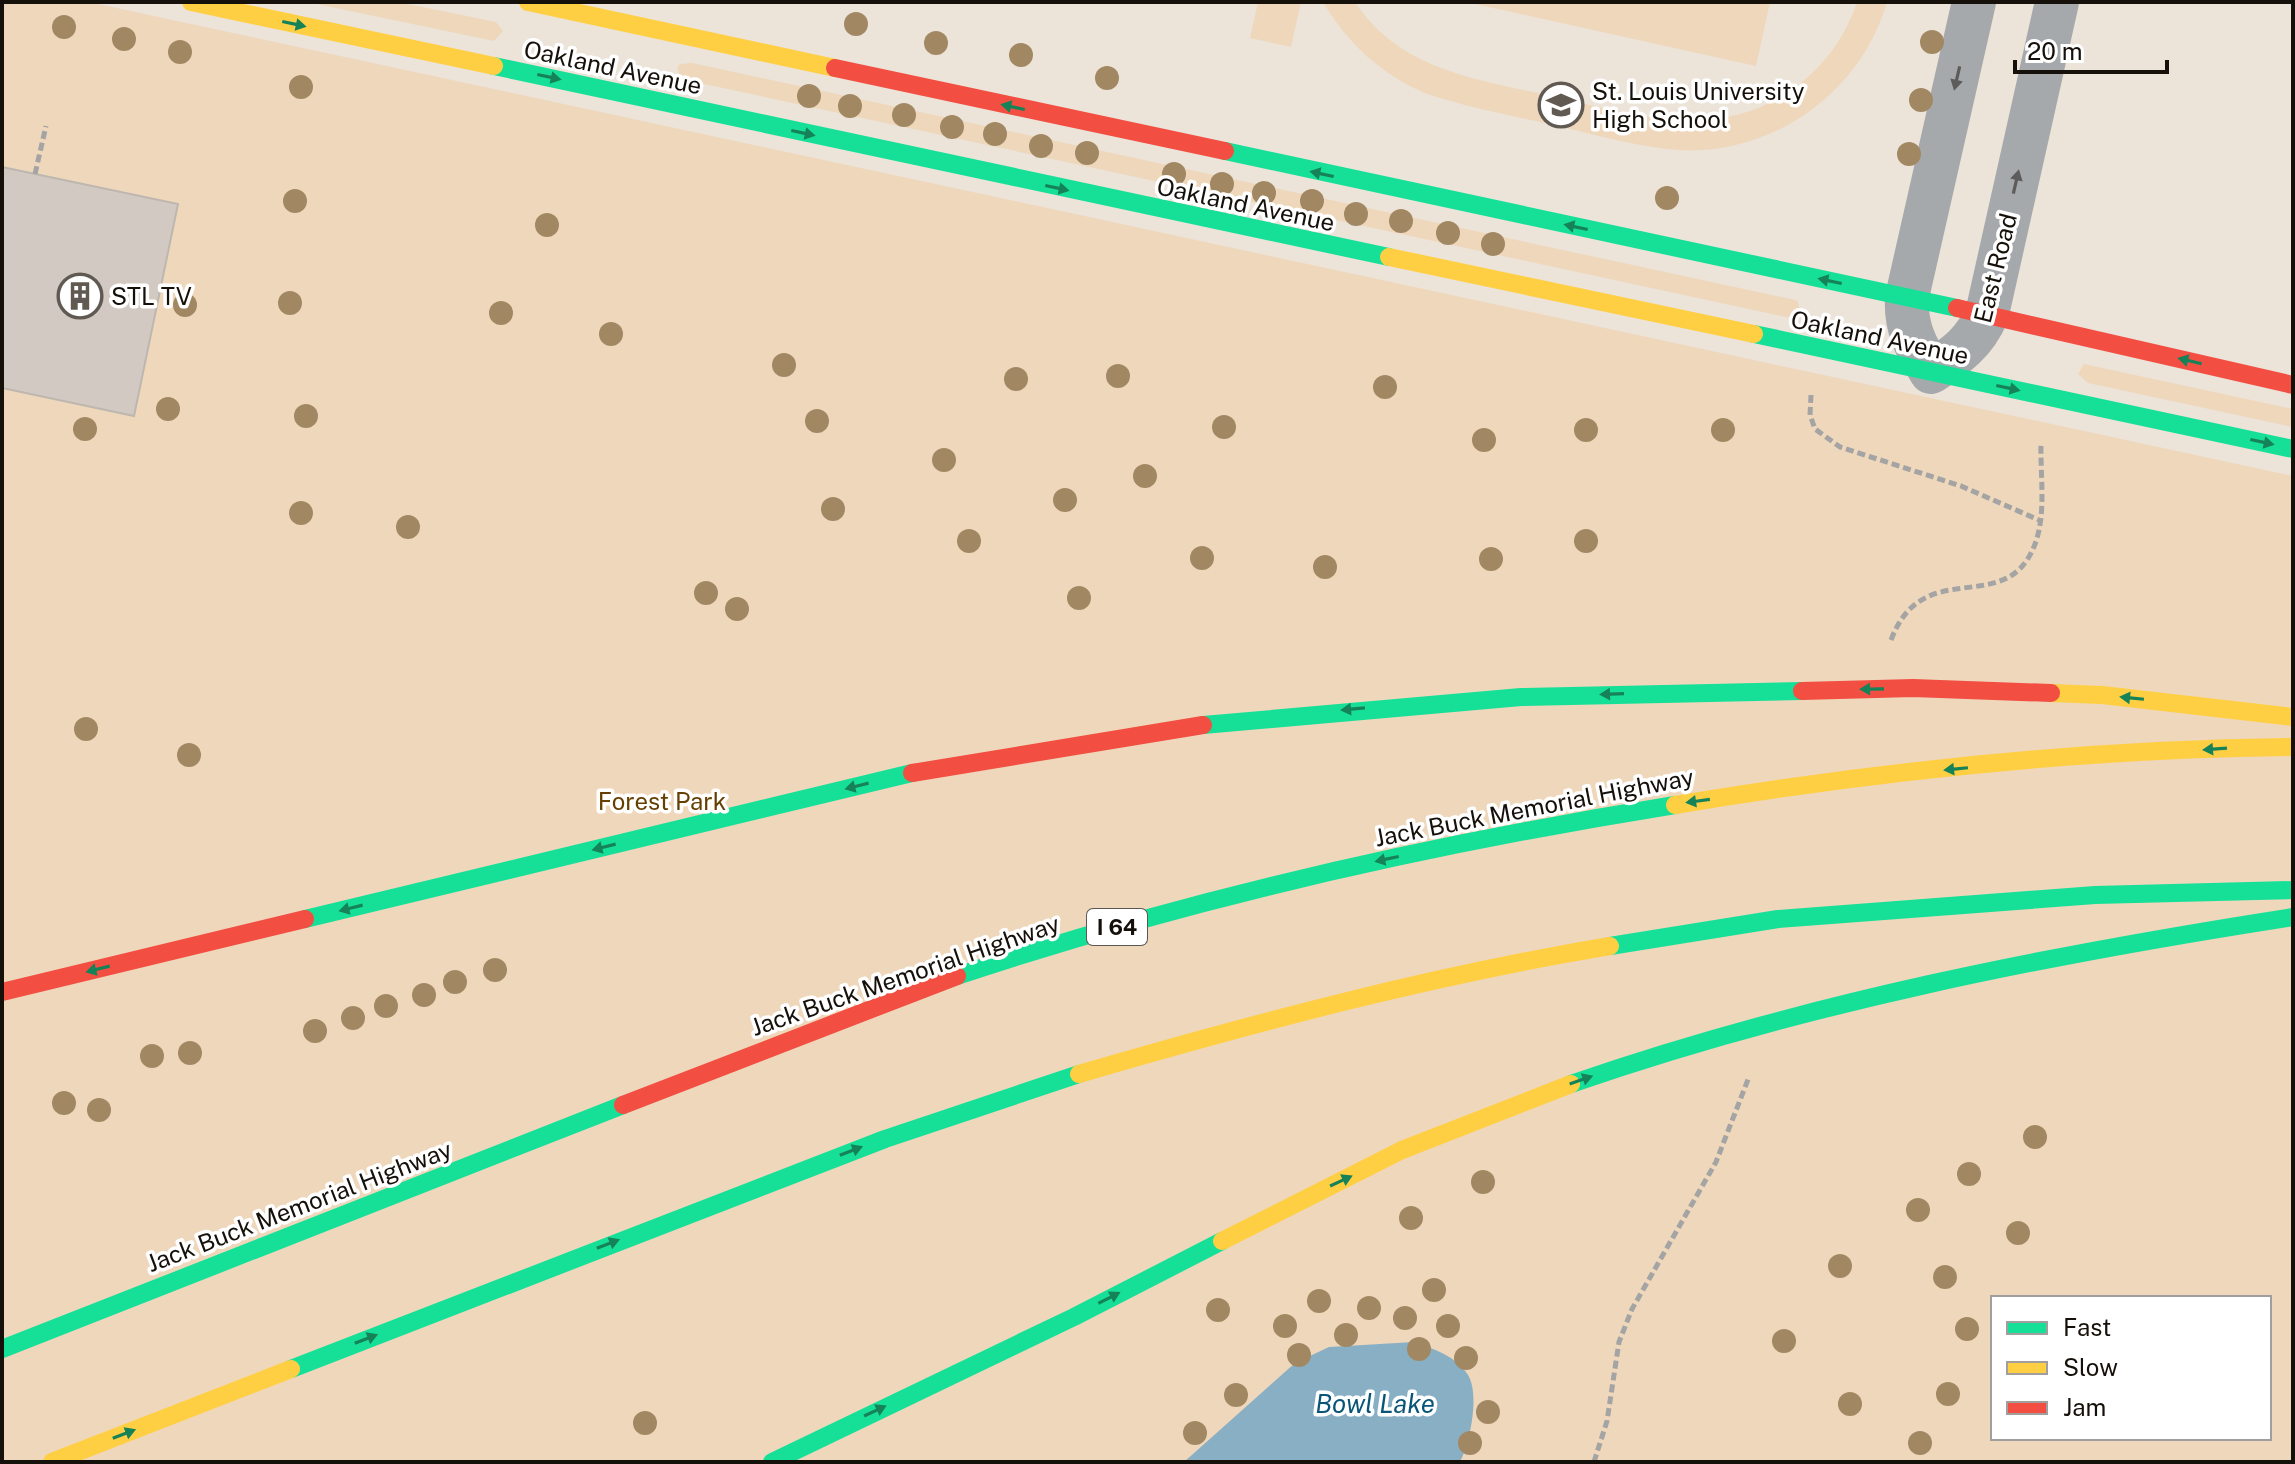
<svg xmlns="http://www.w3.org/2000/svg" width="2295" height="1464" font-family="'Public Sans',sans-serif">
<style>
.green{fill:#efd7bb;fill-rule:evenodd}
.water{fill:#89afc4}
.building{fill:#d2cac2;stroke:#beb7af;stroke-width:2}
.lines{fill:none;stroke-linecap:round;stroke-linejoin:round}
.path{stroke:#a3a4a3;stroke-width:5;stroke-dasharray:8 4;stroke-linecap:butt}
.street{stroke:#a6a9ab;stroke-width:44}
.fast{stroke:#16e098;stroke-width:18}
.slow{stroke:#ffcf43;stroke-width:18}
.jam{stroke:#f24e42;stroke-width:18}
.tree{fill:#a28862}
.oneway{fill:#168258}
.oneway2{fill:#5e5c5a}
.labels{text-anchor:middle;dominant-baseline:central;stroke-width:7;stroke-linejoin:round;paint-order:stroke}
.shield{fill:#fff;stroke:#5b5853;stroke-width:2}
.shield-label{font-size:22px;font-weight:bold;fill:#151009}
.street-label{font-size:24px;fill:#151009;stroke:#fff}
.poi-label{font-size:24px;fill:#151009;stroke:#fff;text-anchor:start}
.park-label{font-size:24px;fill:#653e00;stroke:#fff}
.water-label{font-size:26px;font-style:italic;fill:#095578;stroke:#fff}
</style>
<rect width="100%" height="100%" fill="#ece3d9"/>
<path class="green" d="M 2,2 L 89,2 L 2293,476 L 2293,1462 L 2,1462 ZM 1993,1298 L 2269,1298 L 2269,1438 L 1993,1438 Z
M 307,2 L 398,2 L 496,22 L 503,31 L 494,41 Z
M 1258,2 L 1301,2 L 1291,47 L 1250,38 Z
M 1323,2 L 1355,2 C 1399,69 1474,79 1547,95 C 1632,114 1721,145 1798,85 C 1826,64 1846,35 1857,2 L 1887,2 C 1861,93 1772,156 1678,150 C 1638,147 1597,135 1558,126 C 1514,116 1470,108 1427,94 C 1382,75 1348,44 1323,2 Z
M 1466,2 L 1770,2 L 1756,66 Z
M 692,63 L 1791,299 L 1798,301 L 1800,313 L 1791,318 L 681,79 L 677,68 L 680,64 Z
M 2084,364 L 2293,409 L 2293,427 L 2088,383 L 2078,374 Z"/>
<path class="water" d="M 1414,1342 C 1434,1349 1456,1356 1468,1375 C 1480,1394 1470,1443 1460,1462 L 1184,1462 L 1295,1363 L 1329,1347 Z"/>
<path class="building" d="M 2,167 L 178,204 L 134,416 L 2,388 Z"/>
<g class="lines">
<path class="path" d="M 35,174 L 46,126
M 1811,395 L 1810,415 L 1815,429 L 1840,447 L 1961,486 L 2039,520
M 1891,640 C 1921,560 1994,610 2027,560 C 2049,527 2040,481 2041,444
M 1594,1462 L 1607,1421 L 1619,1342 L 1632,1309 L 1716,1162 L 1749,1077"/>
<path class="street" d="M 1974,2 L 1907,297 C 1905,327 1916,347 1931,372 C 1956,356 1975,342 1987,314 L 2057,2"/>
<path class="fast" d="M 494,66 L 1389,257
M 1225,151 L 1957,308
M 1754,334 L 2293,449
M 1203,725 L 1521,697 L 1802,691
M 305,919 L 912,773
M 1610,946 L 1778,919 L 2095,895 L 2293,890
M 957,976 C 1191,898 1432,844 1675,805
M 1571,1084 C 1805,1003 2048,955 2293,917
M 2,1349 L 623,1105
M 291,1369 L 885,1139 L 1079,1074
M 772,1462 L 1074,1317 L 1222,1241"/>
<path class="slow" d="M 191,2 L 494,66
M 528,2 L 835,68
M 1389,257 L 1754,334
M 2051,693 L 2102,695 L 2293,717
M 1675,805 C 1878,771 2087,749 2293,747
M 1079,1074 C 1254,1023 1430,976 1610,946
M 1222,1241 L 1402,1150 L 1571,1084
M 52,1462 L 291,1369"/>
<path class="jam" d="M 835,68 L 1225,151
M 1957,308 L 2293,385
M 1802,691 L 1913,688 L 2051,693
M 912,773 L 1203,725
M 2,992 L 305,919
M 623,1105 L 957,976"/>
</g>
<g class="tree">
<circle cx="856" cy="24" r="12"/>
<circle cx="64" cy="27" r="12"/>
<circle cx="124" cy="39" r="12"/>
<circle cx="1932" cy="42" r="12"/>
<circle cx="936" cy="43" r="12"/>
<circle cx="180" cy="52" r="12"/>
<circle cx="1021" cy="55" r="12"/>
<circle cx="1107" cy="78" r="12"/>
<circle cx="301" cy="87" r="12"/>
<circle cx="809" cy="96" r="12"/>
<circle cx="1921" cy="100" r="12"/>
<circle cx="850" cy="106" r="12"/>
<circle cx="904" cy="115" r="12"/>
<circle cx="952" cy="127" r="12"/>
<circle cx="995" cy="134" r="12"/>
<circle cx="1041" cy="146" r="12"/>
<circle cx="1087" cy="153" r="12"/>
<circle cx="1909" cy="154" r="12"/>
<circle cx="1174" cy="174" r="12"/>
<circle cx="1222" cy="184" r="12"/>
<circle cx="1264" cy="193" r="12"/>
<circle cx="1667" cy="198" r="12"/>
<circle cx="295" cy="201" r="12"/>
<circle cx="1312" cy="201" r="12"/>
<circle cx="1356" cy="214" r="12"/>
<circle cx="1401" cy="221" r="12"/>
<circle cx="547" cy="225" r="12"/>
<circle cx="1448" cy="233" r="12"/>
<circle cx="1493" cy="244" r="12"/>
<circle cx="290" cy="303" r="12"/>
<circle cx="185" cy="305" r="12"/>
<circle cx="501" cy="313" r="12"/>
<circle cx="611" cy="334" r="12"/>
<circle cx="784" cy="365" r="12"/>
<circle cx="1118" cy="376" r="12"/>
<circle cx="1016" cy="379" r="12"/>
<circle cx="1385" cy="387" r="12"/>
<circle cx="168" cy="409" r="12"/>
<circle cx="306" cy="416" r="12"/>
<circle cx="817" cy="421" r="12"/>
<circle cx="1224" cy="427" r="12"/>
<circle cx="85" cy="429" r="12"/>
<circle cx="1586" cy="430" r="12"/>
<circle cx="1723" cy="430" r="12"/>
<circle cx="1484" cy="440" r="12"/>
<circle cx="944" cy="460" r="12"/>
<circle cx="1145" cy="476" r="12"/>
<circle cx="1065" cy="500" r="12"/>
<circle cx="833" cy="509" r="12"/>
<circle cx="301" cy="513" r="12"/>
<circle cx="408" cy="527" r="12"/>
<circle cx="969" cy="541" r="12"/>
<circle cx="1586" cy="541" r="12"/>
<circle cx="1202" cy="558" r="12"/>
<circle cx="1491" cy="559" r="12"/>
<circle cx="1325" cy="567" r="12"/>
<circle cx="706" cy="593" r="12"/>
<circle cx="1079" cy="598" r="12"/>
<circle cx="737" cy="609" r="12"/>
<circle cx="86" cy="729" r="12"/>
<circle cx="189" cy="755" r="12"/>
<circle cx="495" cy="970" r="12"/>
<circle cx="455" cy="982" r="12"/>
<circle cx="424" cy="995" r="12"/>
<circle cx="386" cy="1006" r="12"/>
<circle cx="353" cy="1018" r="12"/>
<circle cx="315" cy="1031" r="12"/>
<circle cx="190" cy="1053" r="12"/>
<circle cx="152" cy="1056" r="12"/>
<circle cx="64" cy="1103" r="12"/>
<circle cx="99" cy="1110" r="12"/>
<circle cx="2035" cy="1137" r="12"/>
<circle cx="1969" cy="1174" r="12"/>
<circle cx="1483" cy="1182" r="12"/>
<circle cx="1918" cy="1210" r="12"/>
<circle cx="1411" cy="1218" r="12"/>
<circle cx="2018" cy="1233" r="12"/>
<circle cx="1840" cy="1266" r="12"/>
<circle cx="1945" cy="1277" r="12"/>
<circle cx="1434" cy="1290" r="12"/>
<circle cx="1319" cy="1301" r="12"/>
<circle cx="1369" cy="1308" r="12"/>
<circle cx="1218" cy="1310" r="12"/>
<circle cx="1405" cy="1318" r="12"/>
<circle cx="1285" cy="1326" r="12"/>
<circle cx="1448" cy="1326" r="12"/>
<circle cx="1967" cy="1329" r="12"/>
<circle cx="1346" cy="1335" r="12"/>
<circle cx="1784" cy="1341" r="12"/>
<circle cx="1419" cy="1349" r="12"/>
<circle cx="1299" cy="1355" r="12"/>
<circle cx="1466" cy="1358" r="12"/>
<circle cx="1948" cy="1394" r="12"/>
<circle cx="1236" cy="1395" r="12"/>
<circle cx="1850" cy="1404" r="12"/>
<circle cx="1488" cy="1412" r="12"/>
<circle cx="645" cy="1423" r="12"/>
<circle cx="1195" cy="1433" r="12"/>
<circle cx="1470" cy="1443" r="12"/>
<circle cx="1920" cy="1443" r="12"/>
</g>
<defs><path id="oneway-solid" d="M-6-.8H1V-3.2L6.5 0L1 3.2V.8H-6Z" transform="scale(2)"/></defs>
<g class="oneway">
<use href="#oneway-solid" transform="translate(294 24) rotate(12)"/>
<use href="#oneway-solid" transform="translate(549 77) rotate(12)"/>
<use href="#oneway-solid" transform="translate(1013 107) rotate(-168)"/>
<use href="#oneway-solid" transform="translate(803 133) rotate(12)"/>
<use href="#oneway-solid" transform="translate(1322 174) rotate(-168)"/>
<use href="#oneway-solid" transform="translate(1057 188) rotate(12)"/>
<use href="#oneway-solid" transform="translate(1576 227) rotate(-168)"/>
<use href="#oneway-solid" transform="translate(1830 281) rotate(-168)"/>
<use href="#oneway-solid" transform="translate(2190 361) rotate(-167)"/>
<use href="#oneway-solid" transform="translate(2008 388) rotate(12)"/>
<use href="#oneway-solid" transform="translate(2262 442) rotate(12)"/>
<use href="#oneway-solid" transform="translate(1872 689) rotate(179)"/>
<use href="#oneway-solid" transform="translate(1612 694) rotate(178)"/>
<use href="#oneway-solid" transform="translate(2132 698) rotate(-174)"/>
<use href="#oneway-solid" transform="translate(1353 709) rotate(175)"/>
<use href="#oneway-solid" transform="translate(2215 749) rotate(176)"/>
<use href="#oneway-solid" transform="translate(1956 769) rotate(174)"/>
<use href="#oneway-solid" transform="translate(857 786) rotate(166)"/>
<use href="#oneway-solid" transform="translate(1698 801) rotate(172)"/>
<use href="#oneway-solid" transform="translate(604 847) rotate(166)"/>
<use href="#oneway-solid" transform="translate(1387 859) rotate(168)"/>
<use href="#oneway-solid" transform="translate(351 908) rotate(166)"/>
<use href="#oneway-solid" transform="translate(98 969) rotate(166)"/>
<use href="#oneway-solid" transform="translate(1581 1080) rotate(-19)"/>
<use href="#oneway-solid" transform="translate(851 1151) rotate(-21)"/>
<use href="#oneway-solid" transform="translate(1341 1181) rotate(-25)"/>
<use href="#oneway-solid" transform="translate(608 1244) rotate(-21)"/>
<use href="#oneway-solid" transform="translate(1109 1298) rotate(-27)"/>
<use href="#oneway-solid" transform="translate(366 1339) rotate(-21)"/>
<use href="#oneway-solid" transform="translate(875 1411) rotate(-25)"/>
<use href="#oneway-solid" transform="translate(124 1434) rotate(-21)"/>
</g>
<g class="oneway2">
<use href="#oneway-solid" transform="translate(1957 78) rotate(103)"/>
<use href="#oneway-solid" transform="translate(2016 182) rotate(-77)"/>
</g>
<defs>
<g id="school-ring" transform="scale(2.3)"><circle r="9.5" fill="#fff" stroke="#605a52" stroke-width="1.5"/><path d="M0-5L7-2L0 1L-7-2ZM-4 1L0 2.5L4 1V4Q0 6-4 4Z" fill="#605a52"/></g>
<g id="building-ring" transform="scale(2.3)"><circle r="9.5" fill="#fff" stroke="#605a52" stroke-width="1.5"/><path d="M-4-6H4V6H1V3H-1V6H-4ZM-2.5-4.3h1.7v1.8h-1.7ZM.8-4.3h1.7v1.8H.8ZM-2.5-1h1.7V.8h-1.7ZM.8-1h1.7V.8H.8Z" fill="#605a52"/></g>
</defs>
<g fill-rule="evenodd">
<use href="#school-ring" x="1561" y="105"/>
<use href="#building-ring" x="80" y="296"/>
</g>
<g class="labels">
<rect class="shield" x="1087" y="909" width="60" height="36" rx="6"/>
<g class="shield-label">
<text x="1117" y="927">I 64</text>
</g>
<g class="street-label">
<text transform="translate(613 67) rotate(12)">Oakland Avenue</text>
<text transform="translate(1246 204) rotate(12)">Oakland Avenue</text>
<text transform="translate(1995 268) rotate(-76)">East Road</text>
<text transform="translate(1880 337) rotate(12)">Oakland Avenue</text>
<text transform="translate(1534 807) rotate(-11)">Jack Buck Memorial Highway</text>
<text transform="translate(905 975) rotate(-19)">Jack Buck Memorial Highway</text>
<text transform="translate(299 1206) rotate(-21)">Jack Buck Memorial Highway</text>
</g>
<g class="poi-label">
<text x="1592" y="91">St. Louis University<tspan x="1592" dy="28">High School</tspan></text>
<text x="111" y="296">STL TV</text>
</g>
<g class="park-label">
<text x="662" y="801">Forest Park</text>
</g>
<g class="water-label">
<text x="1375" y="1403">Bowl Lake</text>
</g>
</g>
<rect width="2295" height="1464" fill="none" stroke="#151009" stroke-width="8"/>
<rect x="1991" y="1296" width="280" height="144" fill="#ffffff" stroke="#a19f9d" stroke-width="2"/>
<rect x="2007" y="1322" width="40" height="12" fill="#16e098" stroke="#a19f9d" stroke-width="2"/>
<text x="2063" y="1336" font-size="24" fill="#151009">Fast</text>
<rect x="2007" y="1362" width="40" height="12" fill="#ffcf43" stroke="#a19f9d" stroke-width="2"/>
<text x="2063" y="1376" font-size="24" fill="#151009">Slow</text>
<rect x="2007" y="1402" width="40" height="12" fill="#f24e42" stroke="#a19f9d" stroke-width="2"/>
<text x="2063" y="1416" font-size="24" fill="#151009">Jam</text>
<path d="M2015 60v12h152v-12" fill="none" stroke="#151009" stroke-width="4"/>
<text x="2027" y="60" font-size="24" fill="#151009" stroke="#ffffff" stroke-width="6" paint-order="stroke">20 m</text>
</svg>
